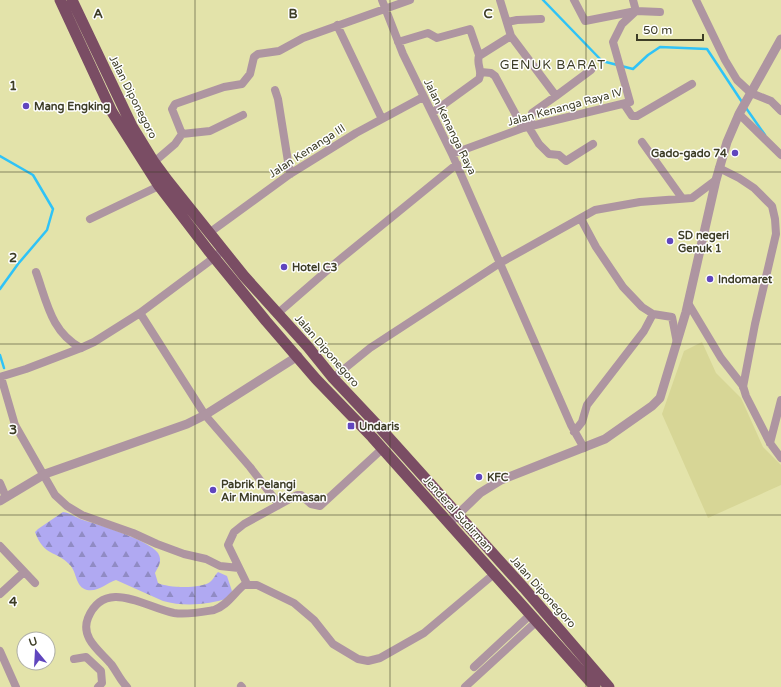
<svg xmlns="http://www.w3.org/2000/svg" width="781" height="687" font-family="'Varela Round',sans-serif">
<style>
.built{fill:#d7d696}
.forest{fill:url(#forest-firs)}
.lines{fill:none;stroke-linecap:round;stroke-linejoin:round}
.stream{stroke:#2fc3f7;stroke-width:2.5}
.minor{stroke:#ae95a1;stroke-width:8}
.tertiary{stroke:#ae95a1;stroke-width:9}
.trunk{stroke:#7a4d64;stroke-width:11}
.grid{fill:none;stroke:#3d3d26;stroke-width:1;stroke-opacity:0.55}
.poi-dot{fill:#6046be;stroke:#fff;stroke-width:1.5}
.labels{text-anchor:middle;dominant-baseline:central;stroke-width:3;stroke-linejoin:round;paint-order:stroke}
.street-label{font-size:11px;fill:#3d3d26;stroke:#fff}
.poi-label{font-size:11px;font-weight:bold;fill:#3d3d26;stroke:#fff;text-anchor:start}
.quarter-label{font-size:13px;letter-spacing:1px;fill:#3d3d26;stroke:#fff}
.grid-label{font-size:13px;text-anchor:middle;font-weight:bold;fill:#3d3d26;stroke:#fff;stroke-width:3;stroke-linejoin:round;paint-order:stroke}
</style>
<defs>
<pattern id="forest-firs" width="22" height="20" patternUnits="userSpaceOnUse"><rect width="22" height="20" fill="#b0a9f2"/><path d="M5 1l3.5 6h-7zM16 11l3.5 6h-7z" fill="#908bc4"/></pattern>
</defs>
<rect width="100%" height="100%" fill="#e3e3aa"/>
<path class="built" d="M 702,342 L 716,373 L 741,398 L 763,447 L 781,465 L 781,485 L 708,518 L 662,414 L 684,351 Z"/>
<path class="forest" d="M 63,512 C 71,513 78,519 86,521 C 103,526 148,540 158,553 C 163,561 158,567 155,573 L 158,583 C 168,588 201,589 210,582 C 213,580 215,575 218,572 L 227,576 L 232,591 L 229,598 C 208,605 184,607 163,601 L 116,580 C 106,583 99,592 87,590 C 75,587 77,572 70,565 C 56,550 44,557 35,532 L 38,529 Z"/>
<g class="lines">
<path class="stream" d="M 543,0 L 602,61 L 633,69 L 648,55 L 660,47 L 707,49 L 742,102
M 746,108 L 765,135
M 0,156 L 33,175 L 53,209 L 47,230 L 18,264 L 0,289
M 0,355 L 4,368"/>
<path class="minor" d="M 382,0 L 403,54 L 452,154 L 571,425 L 584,448
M 574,0 L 585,21 L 636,11 L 660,12
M 696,0 L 725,60 L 737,80 L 751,93 L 771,101 L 781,111
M 507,22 L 517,20 L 541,19
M 337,25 L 382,119
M 511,36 L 556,96 L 591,70
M 398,42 L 428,33 L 437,38 L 470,29 L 479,55
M 481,72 L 491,73 L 495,76 L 523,128
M 275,90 L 278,99 L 290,174
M 624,104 L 632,116 L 637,116 L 692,84
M 432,113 L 479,79 C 483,71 476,64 479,56 L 511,36 L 500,0
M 739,114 L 781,155
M 528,126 L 539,144 L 549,154 L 559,155 L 566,161 L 593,144
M 530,126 L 532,113 L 556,96
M 182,134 L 210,131 L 243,115
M 642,142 L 682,198
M 452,154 L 523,128 L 630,102 L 613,42 L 622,24 L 636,11 L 633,0
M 154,162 L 175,144 L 182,134 L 172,109 L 175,104 L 224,87 L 242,84 L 250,74 L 254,57 L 258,54 L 279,51 L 303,38 L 410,0
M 719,168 L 739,178 L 754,188 L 772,206 L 775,219 L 776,234 L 755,324 L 743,387
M 90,219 L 159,186
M 581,219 L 596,247 L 623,287 L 642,307 L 653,314 L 672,317 L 677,343
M 209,233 L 290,174 L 356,133 L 423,97
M 36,272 C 47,302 51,332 81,348
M 688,303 L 721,358 L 743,386 L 746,396 L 770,443 L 781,458
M 140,313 L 205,415 L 250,467 L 277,502 L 277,506
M 277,314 L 338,261 L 457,164
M 0,377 L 26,369 L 81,348 L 94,342 L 140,313 L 215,257 L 223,249
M 1,377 L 15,425 L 55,495 L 67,506 L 82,515 L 133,533 L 157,544 L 184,554 L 206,559 L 220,566 L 239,568
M 333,378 L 370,348 L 500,263 L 595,210 L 640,202 L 692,198 L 716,180
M 574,432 L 582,422 L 587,405 L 644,331 L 653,314
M 770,443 L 781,400
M 0,483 L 6,497
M 0,546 L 35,583
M 247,584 L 228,545 L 234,532 L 244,524 L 297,495 L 301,495 L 311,504 L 320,506 L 382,449
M 0,594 L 24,572
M 0,651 L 16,687
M 74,659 L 86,657 L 101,671 L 102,683 L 98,687
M 474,667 L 530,615
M 241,686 L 242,687
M 127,687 C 120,680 117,672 111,664 C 100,651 80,638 88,618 C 105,577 146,608 174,613 C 187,615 202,612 214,610 C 227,606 234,593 244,585 L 257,585 L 294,603 L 314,620 L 333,644 L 358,659 L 368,661 L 380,658 L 424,633 L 494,574
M 465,687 L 536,622"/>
<path class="tertiary" d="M 0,501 L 45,474 L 187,424 L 205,415 L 298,356
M 449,523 L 480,493 L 501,480 L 605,439 L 652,406 L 660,398 L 686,312 L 716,180 L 727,142 L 739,114 L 781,39"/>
<path class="trunk" d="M 60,0 L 112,112 L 159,186 L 208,250 L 266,321 L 316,379 L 372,437 L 595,687
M 72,0 L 132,126 L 154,162 L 168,181 L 244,276 L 308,347 L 333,378 L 381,429 L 524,588 L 609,687"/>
</g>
<path class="grid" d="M 195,0 L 195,687M 390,0 L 390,687M 586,0 L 586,687M 0,172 L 781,172M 0,344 L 781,344M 0,515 L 781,515"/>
<g class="poi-dot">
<circle cx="26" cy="106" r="4"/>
<circle cx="735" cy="153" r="4"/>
<circle cx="670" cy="241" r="4"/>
<circle cx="284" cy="267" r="4"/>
<circle cx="710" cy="279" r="4"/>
<rect x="347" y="422" width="8" height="8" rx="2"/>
<circle cx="479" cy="477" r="4"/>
<circle cx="213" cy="490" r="4"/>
</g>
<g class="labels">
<g class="street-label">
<text transform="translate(133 97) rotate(63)">Jalan Diponegoro</text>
<text transform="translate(565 107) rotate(-15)">Jalan Kenanga Raya IV</text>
<text transform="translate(450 127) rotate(64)">Jalan Kenanga Raya</text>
<text transform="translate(307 151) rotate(-33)">Jalan Kenanga III</text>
<text transform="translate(327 351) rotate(49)">Jalan Diponegoro</text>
<text transform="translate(458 514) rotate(48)">Jenderal Sudirman</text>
<text transform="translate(543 592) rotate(48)">Jalan Diponegoro</text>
</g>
<g class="poi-label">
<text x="34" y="106">Mang Engking</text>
<text x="727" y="153" text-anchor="end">Gado-gado 74</text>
<text x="678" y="235">SD negeri<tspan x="678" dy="13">Genuk 1</tspan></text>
<text x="292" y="267">Hotel C3</text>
<text x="718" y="279">Indomaret</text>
<text x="359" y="426">Undaris</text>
<text x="487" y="477">KFC</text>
<text x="221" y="484">Pabrik Pelangi<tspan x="221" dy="13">Air Minum Kemasan</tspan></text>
</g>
<g class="quarter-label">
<text x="553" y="65">GENUK BARAT</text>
</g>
</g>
<g class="grid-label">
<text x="98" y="18">A</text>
<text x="293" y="18">B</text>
<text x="488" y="18">C</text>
<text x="13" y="90">1</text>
<text x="13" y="262">2</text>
<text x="13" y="434">3</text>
<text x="13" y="606">4</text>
</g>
<g transform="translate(36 651) rotate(342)"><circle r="19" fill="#ffffff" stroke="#b1b1a8"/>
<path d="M0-3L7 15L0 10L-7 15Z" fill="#6046be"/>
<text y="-6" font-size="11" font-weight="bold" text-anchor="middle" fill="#3d3d26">U</text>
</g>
<path d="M637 34v6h66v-6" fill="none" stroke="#3d3d26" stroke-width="2"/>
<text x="643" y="34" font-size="12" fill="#3d3d26" stroke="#ffffff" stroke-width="3" paint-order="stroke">50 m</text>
</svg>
